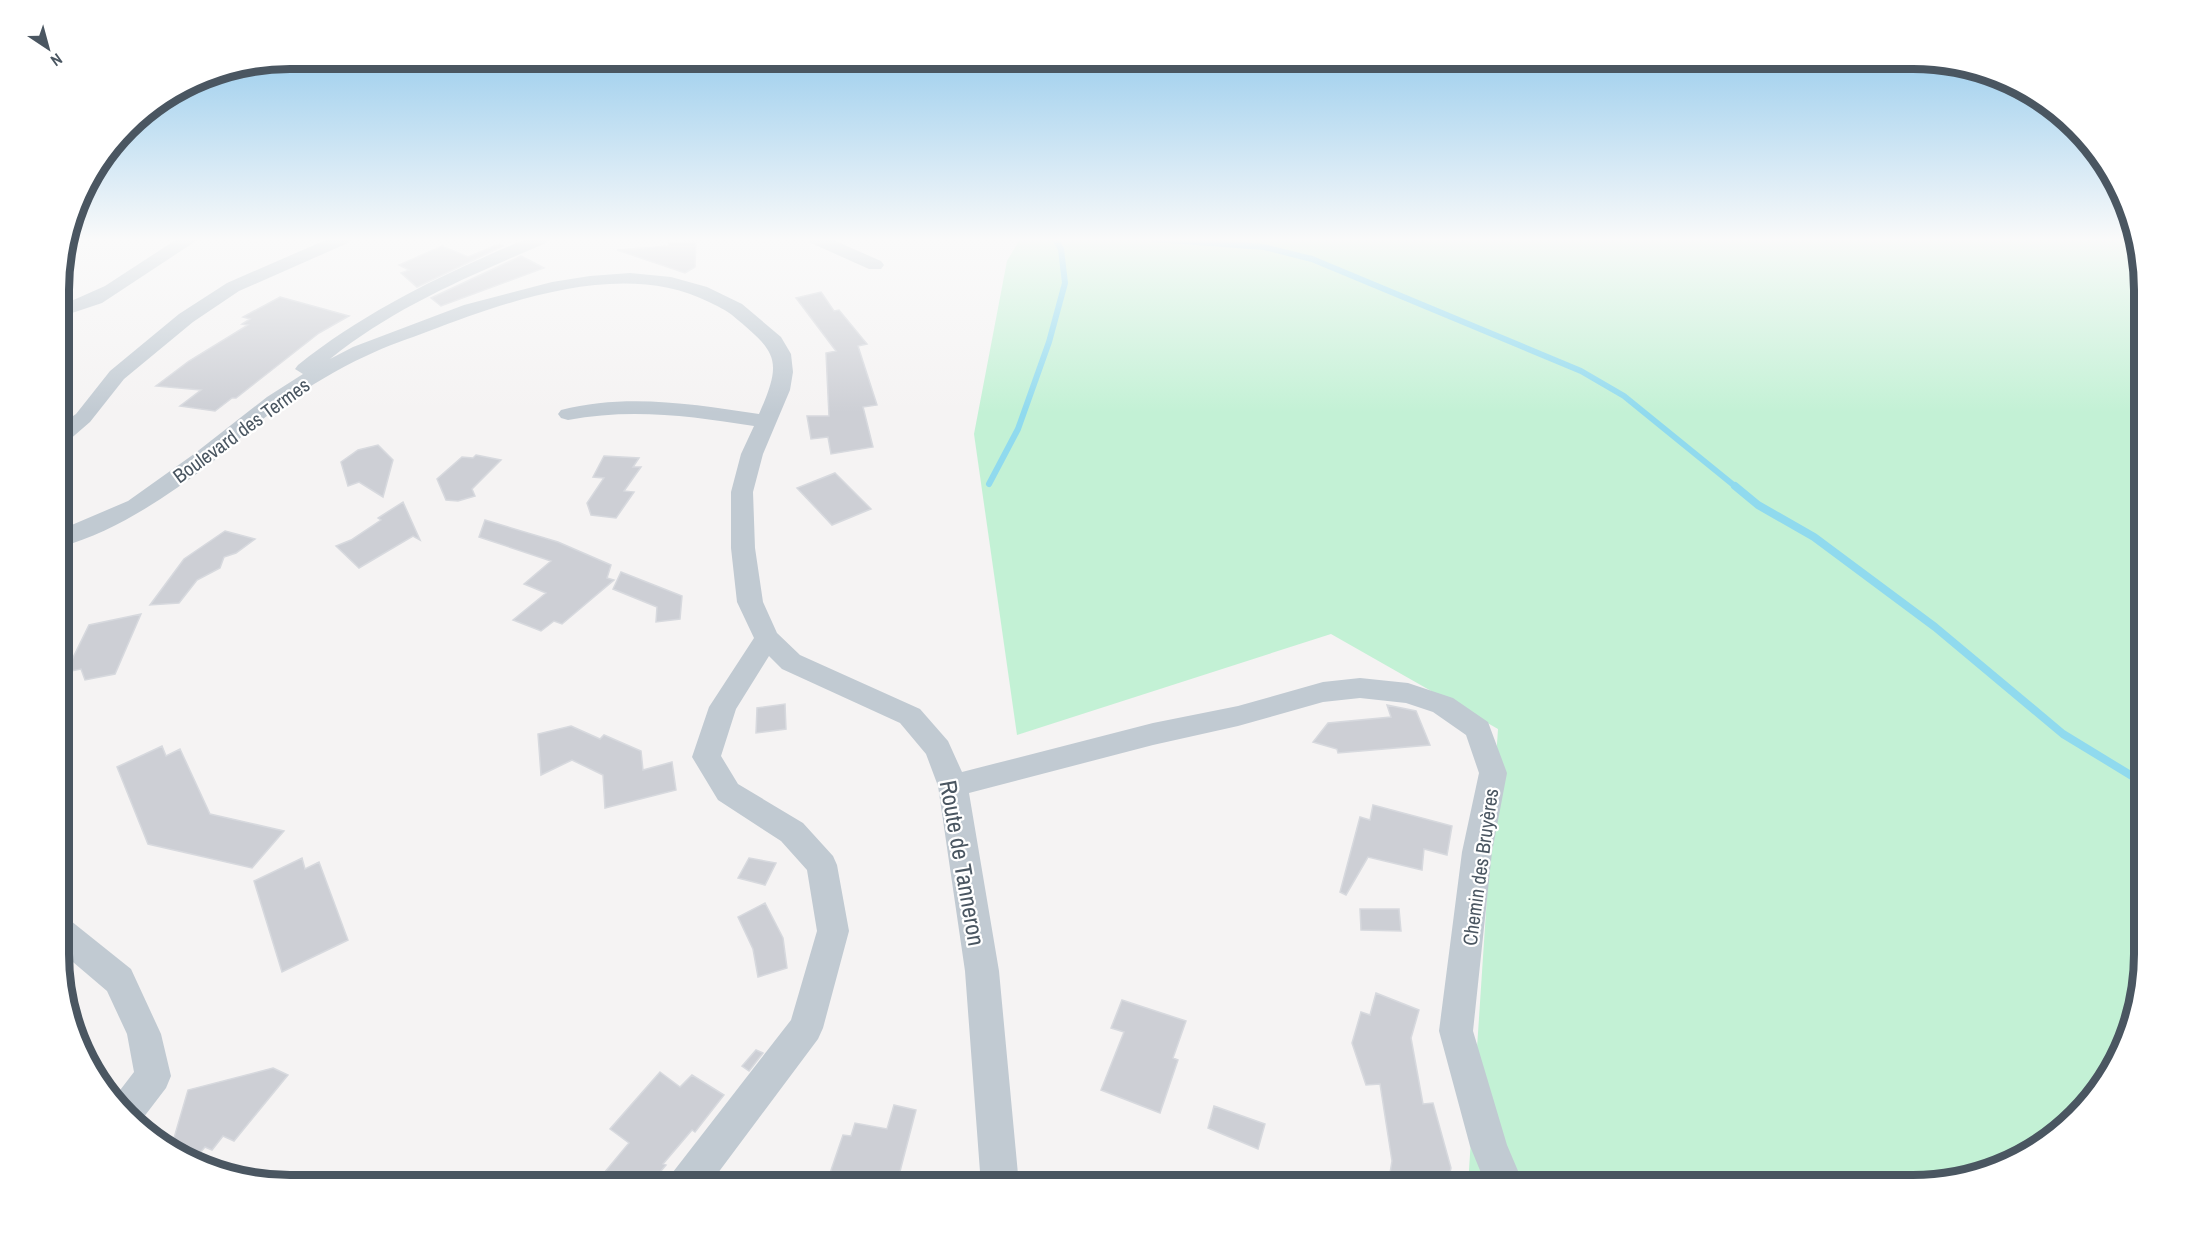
<svg xmlns="http://www.w3.org/2000/svg" width="2203" height="1244" font-family="'Archivo Narrow',sans-serif">
<style>
.green{fill:#c3f1d5}
.lines{fill:none;stroke-linecap:round;stroke-linejoin:round}
.stream-far1{stroke:#90daee;stroke-width:6}
.stream{stroke:#90daee;stroke-width:8}
.building{fill:#cdcfd5;stroke:#d7d9de;stroke-width:1.5}
.minor{fill:#c1cad2;fill-rule:evenodd}
.labels{text-anchor:middle;dominant-baseline:central;stroke-width:4.5;stroke-linejoin:round;paint-order:stroke}
.street-label{font-size:20px;fill:#4a5661;stroke:#fff}
.near-street-label{font-size:24px;fill:#4a5661;stroke:#fff}
.rim{fill:none;stroke:#4a5661;stroke-width:8}
</style>
<rect width="100%" height="100%" fill="#f5f3f3"/>
<path class="green" d="M 1020,239 L 2137,239 L 2144,275 L 2144,969 L 2114,1069 L 2077,1117 L 2029,1154 L 1928,1185 L 1468,1185 L 1498,729 L 1331,634 L 1017,735 L 974,434 L 1007,261 Z"/>
<g class="lines">
<path class="stream-far1" d="M 1154,239 L 1264,247 L 1312,259 L 1581,371 L 1624,396 L 1736,487
M 989,484 L 1018,429 L 1049,342 L 1065,283 L 1061,249 L 1055,239"/>
<path class="stream" d="M 1735,486 L 1758,505 L 1814,537 L 1935,627 L 2063,734 L 2132,776 L 2144,777"/>
</g>
<path class="building" d="M 696,241 L 695,267 L 685,273 L 617,250 L 668,246 L 669,243 Z
M 499,244 L 503,246 L 417,287 L 401,273 L 409,270 L 399,265 L 442,246 L 468,257 Z
M 521,256 L 544,268 L 441,306 L 431,298 Z
M 821,292 L 834,311 L 839,310 L 867,344 L 858,346 L 877,405 L 863,407 L 873,447 L 831,454 L 828,437 L 811,439 L 807,416 L 829,416 L 826,353 L 836,351 L 796,298 Z
M 280,297 L 349,316 L 319,333 L 236,398 L 232,398 L 215,411 L 180,406 L 201,390 L 156,386 L 189,361 L 248,325 L 242,324 L 250,319 L 243,317 Z
M 378,445 L 393,460 L 383,497 L 359,482 L 348,486 L 341,462 L 358,450 Z
M 476,455 L 501,460 L 472,489 L 475,496 L 458,501 L 446,500 L 437,479 L 462,457 L 473,458 Z
M 604,456 L 639,458 L 633,467 L 641,467 L 624,491 L 634,492 L 616,518 L 591,515 L 587,503 L 604,478 L 593,477 Z
M 835,473 L 871,509 L 832,525 L 797,488 Z
M 403,502 L 420,540 L 413,536 L 359,568 L 336,546 L 351,540 L 381,520 L 378,518 Z
M 485,520 L 558,542 L 611,565 L 607,578 L 614,580 L 562,624 L 554,621 L 541,631 L 513,620 L 546,593 L 524,584 L 551,561 L 479,537 Z
M 225,531 L 255,539 L 236,553 L 224,557 L 220,568 L 197,580 L 179,603 L 150,605 L 184,559 Z
M 621,572 L 682,596 L 680,619 L 656,622 L 657,607 L 613,589 Z
M 141,614 L 115,674 L 85,680 L 81,669 L 66,672 L 89,625 Z
M 785,704 L 786,729 L 756,733 L 757,708 Z
M 1387,705 L 1416,711 L 1430,745 L 1338,753 L 1337,749 L 1313,742 L 1328,723 L 1391,717 Z
M 571,726 L 600,739 L 604,735 L 641,751 L 643,770 L 672,762 L 676,790 L 605,808 L 603,775 L 572,760 L 541,775 L 538,734 Z
M 162,746 L 166,756 L 180,749 L 210,814 L 284,831 L 252,868 L 148,844 L 117,767 Z
M 1373,805 L 1452,826 L 1447,855 L 1424,849 L 1422,870 L 1368,857 L 1346,895 L 1340,892 L 1360,817 L 1370,820 Z
M 302,858 L 305,869 L 319,862 L 348,940 L 282,972 L 254,881 Z
M 749,858 L 776,863 L 765,885 L 738,878 Z
M 765,903 L 783,938 L 787,968 L 758,977 L 753,949 L 738,917 Z
M 1360,909 L 1399,909 L 1401,931 L 1361,930 Z
M 1376,993 L 1419,1010 L 1411,1038 L 1423,1104 L 1433,1103 L 1451,1168 L 1447,1185 L 1388,1185 L 1392,1161 L 1380,1084 L 1366,1085 L 1352,1043 L 1361,1012 L 1370,1015 Z
M 1122,1000 L 1186,1021 L 1173,1058 L 1178,1060 L 1160,1113 L 1101,1090 L 1124,1032 L 1111,1028 Z
M 756,1050 L 763,1053 L 749,1071 L 742,1066 Z
M 273,1068 L 288,1075 L 234,1141 L 223,1136 L 212,1150 L 205,1147 L 192,1162 L 175,1155 L 166,1147 L 174,1138 L 188,1090 Z
M 660,1072 L 680,1087 L 692,1075 L 724,1095 L 695,1132 L 692,1130 L 663,1164 L 666,1165 L 649,1185 L 594,1185 L 629,1143 L 610,1129 Z
M 894,1105 L 916,1110 L 898,1179 L 891,1177 L 889,1185 L 826,1185 L 843,1135 L 851,1136 L 855,1123 L 887,1129 Z
M 1214,1106 L 1265,1124 L 1258,1149 L 1208,1128 Z"/>
<g class="lines">
<path class="minor" d="M 177,239 L 199,239 L 102,303 L 60,317 L 60,306 L 105,286 Z
M 328,239 L 351,239 L 348,243 L 239,291 L 193,322 L 124,379 L 90,422 L 68,441 L 60,442 L 60,425 L 76,414 L 110,371 L 179,314 L 227,283 Z
M 526,239 L 549,239 L 546,243 C 471,275 394,307 330,359 L 353,347 L 464,305 L 552,282 L 590,276 L 630,273 L 671,277 L 707,287 L 742,304 L 781,337 L 791,354 L 793,372 L 790,390 L 763,454 L 753,492 L 755,548 L 763,602 L 777,633 L 800,655 L 920,709 L 948,741 L 962,772 L 1153,723 L 1238,706 L 1323,682 L 1360,678 L 1408,683 L 1453,698 L 1488,722 L 1507,773 L 1492,852 L 1473,1031 L 1507,1145 L 1524,1185 L 1486,1185 L 1470,1146 L 1439,1031 L 1462,852 L 1479,773 L 1466,735 L 1433,712 L 1406,703 L 1360,698 L 1323,702 L 1238,726 L 1153,745 L 969,793 L 999,971 L 1019,1185 L 981,1185 L 965,971 L 938,786 L 926,754 L 900,723 L 782,669 L 769,656 L 736,709 L 721,756 L 738,784 L 803,823 L 833,856 L 837,865 L 849,931 L 823,1028 L 818,1039 L 709,1185 L 667,1185 L 673,1172 L 791,1020 L 817,931 L 807,870 L 781,841 L 718,800 L 692,757 L 709,707 L 754,638 L 737,602 L 731,548 L 731,492 L 741,454 L 754,426 C 691,416 631,408 568,420 L 561,418 L 558,414 L 561,410 C 627,393 693,404 759,414 C 784,358 776,352 732,315 C 726,310 717,306 709,302 C 624,259 511,300 429,331 C 408,339 386,346 366,356 C 337,369 310,386 284,404 C 257,421 235,444 210,464 C 166,497 115,532 60,547 L 60,530 L 128,501 L 194,454 L 267,397 L 303,374 L 295,369 L 298,365 C 367,310 445,273 526,239 Z
M 808,239 L 831,239 L 881,261 L 884,265 L 881,269 L 869,269 L 811,243 Z
M 60,917 L 71,921 L 131,969 L 161,1034 L 171,1076 L 166,1088 L 140,1122 L 114,1098 L 134,1072 L 127,1034 L 107,991 L 60,951 Z"/>
</g>
<linearGradient id="sky" x2="0" y2="1"><stop stop-color="#85c3ea"/><stop offset="0.58" stop-color="#fafafa"/><stop offset="1" stop-color="#fafafa" stop-opacity="0"/></linearGradient>
<rect width="2203" height="413" fill="url(#sky)"/>
<g class="labels">
<g class="street-label">
<text transform="translate(241 430) rotate(-36)">Boulevard des Termes</text>
<text transform="translate(1480 867) rotate(-82)">Chemin des Bruyères</text>
</g>
<g class="near-street-label">
<text transform="translate(963 863) rotate(80)">Route de Tanneron</text>
</g>
</g>
<path d="M0 0H2203V1244H0ZM290 69H1913A221 221 0 0 1 2134 290V954A221 221 0 0 1 1913 1175H290A221 221 0 0 1 69 954V290A221 221 0 0 1 290 69Z" fill="#fff" fill-rule="evenodd"/>
<path class="rim" d="M290 69H1913A221 221 0 0 1 2134 290V954A221 221 0 0 1 1913 1175H290A221 221 0 0 1 69 954V290A221 221 0 0 1 290 69Z"/>
<g transform="translate(48 48) rotate(144)" stroke="#ffffff" stroke-width="4.5" paint-order="stroke">
<path d="M0-4.5L10 22L0 15L-10 22Z" fill="#4a5661"/>
<text y="-9" font-size="16" font-weight="bold" text-anchor="middle" fill="#4a5661">N</text>
</g>
</svg>
